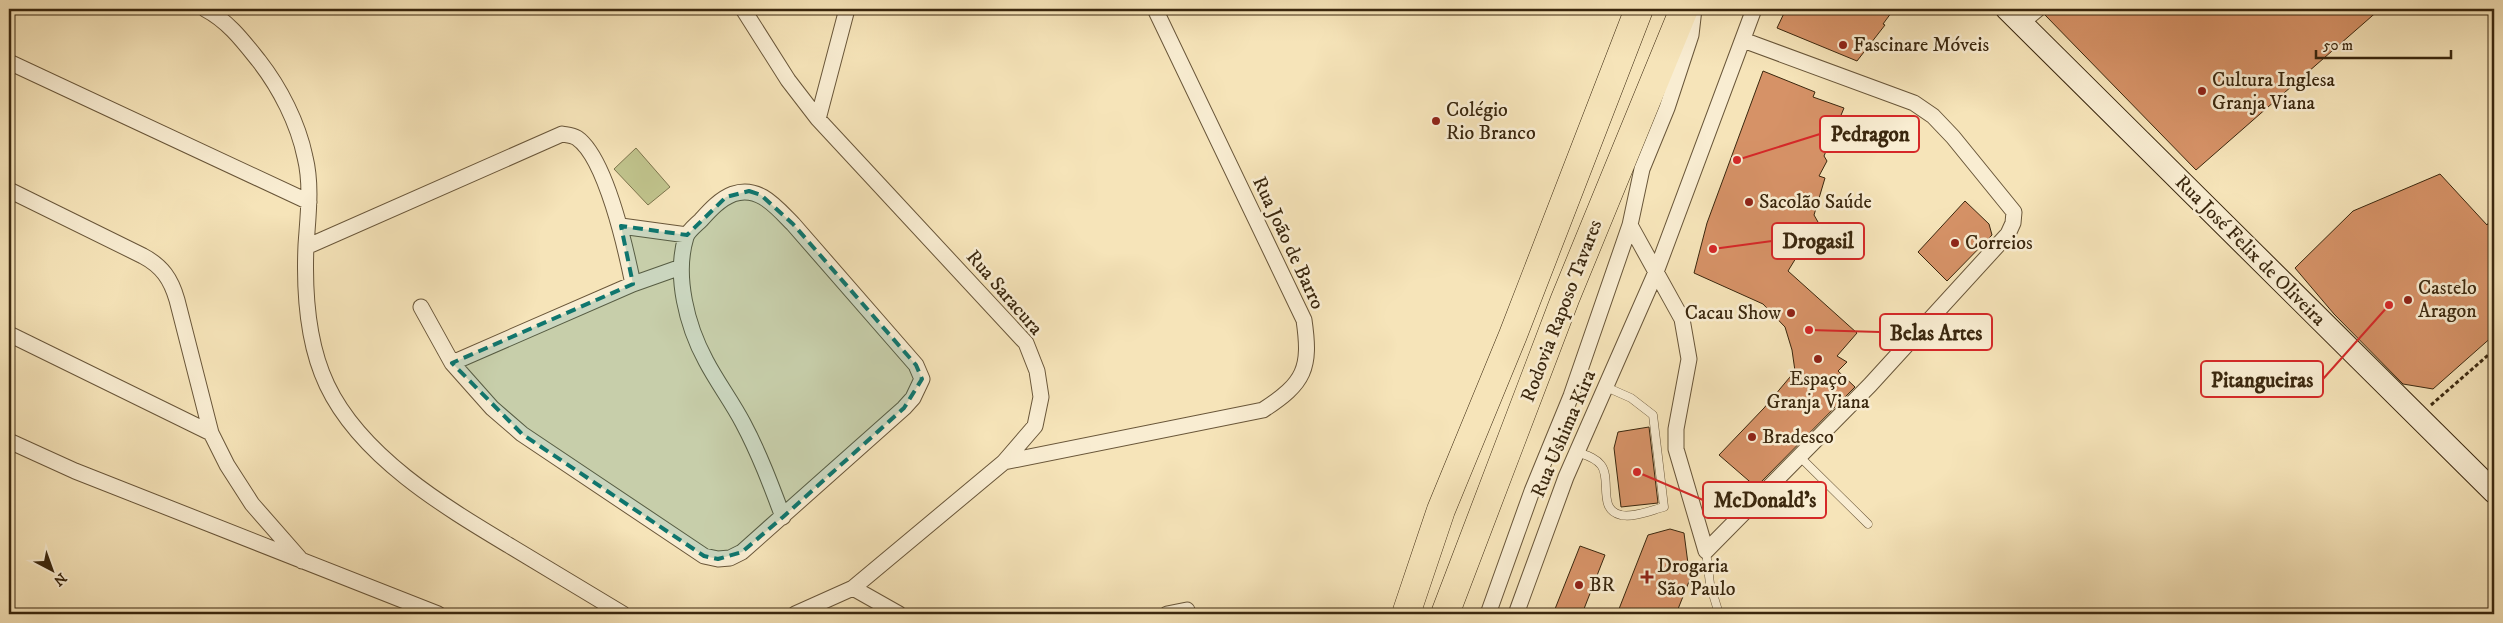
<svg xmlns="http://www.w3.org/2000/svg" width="2503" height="623" font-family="'IM FELL DW Pica',serif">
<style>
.green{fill:#c0c38c;stroke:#7d754d}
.building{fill:#d69267;stroke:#3a270e}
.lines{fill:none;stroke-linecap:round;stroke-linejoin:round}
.lane-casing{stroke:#695639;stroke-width:9}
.street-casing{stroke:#695639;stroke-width:17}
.secondary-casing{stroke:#3a270e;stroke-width:24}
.highway-casing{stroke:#3a270e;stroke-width:29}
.path{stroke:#3a270e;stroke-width:3;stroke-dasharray:4 2.5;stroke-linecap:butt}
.lane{stroke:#f9edd2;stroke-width:8}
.street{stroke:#f9edd2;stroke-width:15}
.secondary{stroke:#f9edd2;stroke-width:22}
.highway{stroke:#f6e4b9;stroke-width:28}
.marked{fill:#0f766e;fill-opacity:0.2;stroke:#0f766e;stroke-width:4;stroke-dasharray:10 6;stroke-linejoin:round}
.poi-dot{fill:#8f2418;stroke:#f9edd2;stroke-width:2}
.labels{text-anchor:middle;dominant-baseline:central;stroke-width:5;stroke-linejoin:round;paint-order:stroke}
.poi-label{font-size:20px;fill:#3a270e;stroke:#f9edd2;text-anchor:start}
.street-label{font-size:20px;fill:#3a270e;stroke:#f9edd2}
.leader{fill:none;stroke:#d62828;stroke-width:2}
.callout-dot{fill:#d62828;stroke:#f9edd2;stroke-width:2}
.callout{fill:#f9edd2;stroke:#d62828;stroke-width:2}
.callout-label{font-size:21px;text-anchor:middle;font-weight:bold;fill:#3a270e}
</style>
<rect width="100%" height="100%" fill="#f6e4b9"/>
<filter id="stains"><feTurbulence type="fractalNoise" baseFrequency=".004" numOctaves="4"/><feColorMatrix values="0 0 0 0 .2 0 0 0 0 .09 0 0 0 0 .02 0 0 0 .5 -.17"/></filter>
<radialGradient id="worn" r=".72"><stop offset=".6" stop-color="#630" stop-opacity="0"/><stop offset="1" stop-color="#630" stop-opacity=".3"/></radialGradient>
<path class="green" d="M 636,148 L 670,187 L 648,205 L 614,169 Z"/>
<path class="building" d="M 1786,9 L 1894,9 L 1883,24 L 1885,25 L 1857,61 L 1777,28 Z
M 2047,9 L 2380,9 L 2196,170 L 2045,15 Z
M 1763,71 L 1815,92 L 1813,97 L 1844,108 L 1824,156 L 1827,161 L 1819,176 L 1825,178 L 1814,215 L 1818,222 L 1788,271 L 1857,333 L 1837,356 L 1847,362 L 1838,371 L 1855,387 L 1756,487 L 1719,455 L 1764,408 L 1795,371 L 1792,350 L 1785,327 L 1763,304 L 1694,273 L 1707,223 Z
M 2440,174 L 2487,225 L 2494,215 L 2494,335 L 2433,389 L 2403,384 L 2334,314 L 2295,268 L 2353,211 Z
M 1965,201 L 1989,224 L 1992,235 L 1947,281 L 1918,252 Z
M 1649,427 L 1658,503 L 1621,507 L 1614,448 L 1618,432 Z
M 1670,529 L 1684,533 L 1690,579 L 1676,614 L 1617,614 L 1648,535 Z
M 1580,546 L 1605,555 L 1582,614 L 1553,614 Z"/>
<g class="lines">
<g class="lane-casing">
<path id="lane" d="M 1577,452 C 1585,455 1595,457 1601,465 C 1612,479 1597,510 1621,515 C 1633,518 1652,510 1664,507 L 1653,415 L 1631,398 L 1606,387
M 1799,456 L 1868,524
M 1706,551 L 1710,584 L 1719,614"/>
</g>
<g class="street-casing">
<path id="street" d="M 205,9 C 228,21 243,41 259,61 C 280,88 298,123 305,157 C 312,185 308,216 306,245 C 304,291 307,343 327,385 C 361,457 445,507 510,546 C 548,569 585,591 623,614
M 743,9 L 788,80 L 818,119 L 1026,343 L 1037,371 L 1041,397 L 1035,426 L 1004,462 L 853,588 L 795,614
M 1694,9 L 1691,35 L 1667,108 L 1642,169 L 1630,225 L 1682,319 L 1689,359 L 1676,429 L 1676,449 L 1706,551
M 2021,23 L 2038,9
M 9,62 L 309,202
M 818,119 L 847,9
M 9,190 L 143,256 C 162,266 171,279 177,300 L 211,433 L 227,465 L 252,504 L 302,561
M 621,226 L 687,235
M 306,247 L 562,134 C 567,135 572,135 577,138 C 606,158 626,250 633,284
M 421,307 L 452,363 L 492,408 L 522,434 L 704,556 L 718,559 L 730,558 L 742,552 L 904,408 L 913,398 L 922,379 L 916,365 L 793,224 C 776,207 759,185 733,194 C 720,199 710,210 701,220 C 696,225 688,231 686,237 C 674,276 687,326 706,361 C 717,382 732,402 743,423 C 759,453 771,485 783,517
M 9,334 L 211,433
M 452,363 L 633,284 L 681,267
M 9,441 L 75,471 L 438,614
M 1004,462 L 1263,410 C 1305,383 1311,368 1304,320 L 1155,9
M 1706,551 L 1870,385 L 2008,234 L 2013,223 L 2014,212 L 1953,137 L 1933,116 L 1914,103 L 1743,40
M 853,588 L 899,614
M 1167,614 L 1187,610
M 1488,614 L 1532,491 L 1571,396 L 1630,225
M 1516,614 L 1566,477 L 1656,272 L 1754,9"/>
</g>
<g class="secondary-casing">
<path id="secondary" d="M 2007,9 L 2494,492"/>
</g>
<g class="highway-casing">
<path id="highway" d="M 1406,614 L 1441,510 L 1513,335 L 1639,9
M 1445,614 L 1565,299 L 1684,9"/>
</g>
<path class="path" d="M 2431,405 L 2494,350"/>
<use href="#lane" class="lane"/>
<use href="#street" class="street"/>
<use href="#secondary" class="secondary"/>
<use href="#highway" class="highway"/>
</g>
<path class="marked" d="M 749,191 L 761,195 L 793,224 L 916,365 L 922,379 L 904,408 L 783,517 L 742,552 L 718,559 L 704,556 L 522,434 L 452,363 L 633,284 L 621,226 L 687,235 L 726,197 Z"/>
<g class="poi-dot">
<circle cx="1843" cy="45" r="5"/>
<circle cx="2202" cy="91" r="5"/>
<circle cx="1436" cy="121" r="5"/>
<circle cx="1749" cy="202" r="5"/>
<circle cx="1955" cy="243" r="5"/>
<circle cx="2408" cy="300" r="5"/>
<circle cx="1791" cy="313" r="5"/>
<circle cx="1818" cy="359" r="5"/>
<circle cx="1752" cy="437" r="5"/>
<path d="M1644.5 569.5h5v5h5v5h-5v5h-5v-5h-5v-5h5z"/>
<circle cx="1579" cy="585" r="5"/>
</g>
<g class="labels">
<g class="poi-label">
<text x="1853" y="45">Fascinare Móveis</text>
<text x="2212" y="80">Cultura Inglesa<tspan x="2212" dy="23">Granja Viana</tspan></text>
<text x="1446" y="110">Colégio<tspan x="1446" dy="23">Rio Branco</tspan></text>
<text x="1759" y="202">Sacolão Saúde</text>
<text x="1965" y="243">Correios</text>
<text x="2418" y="288">Castelo<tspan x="2418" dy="23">Aragon</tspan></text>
<text x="1781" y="313" text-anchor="end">Cacau Show</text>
<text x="1818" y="379" text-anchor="middle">Espaço<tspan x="1818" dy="23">Granja Viana</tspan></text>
<text x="1762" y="437">Bradesco</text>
<text x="1657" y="566">Drogaria<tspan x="1657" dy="23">São Paulo</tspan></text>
<text x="1589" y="585">BR</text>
</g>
<g class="street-label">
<text transform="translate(1288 243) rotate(65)">Rua João de Barro</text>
<text transform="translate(2250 251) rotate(45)">Rua José Felix de Oliveira</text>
<text transform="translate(1004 293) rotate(49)">Rua Saracura</text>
<text transform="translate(1562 311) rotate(-69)">Rodovia Raposo Tavares</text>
<text transform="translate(1564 434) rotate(-67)">Rua Ushima Kira</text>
</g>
</g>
<path class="leader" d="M1737 160L1820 134M1713 249L1772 241M1809 330L1880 332M2389 305L2323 379M1637 472L1703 500"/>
<g class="callout-dot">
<circle cx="1737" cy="160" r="5"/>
<circle cx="1713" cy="249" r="5"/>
<circle cx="1809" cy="330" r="5"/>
<circle cx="2389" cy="305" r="5"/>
<circle cx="1637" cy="472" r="5"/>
</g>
<g class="callout">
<rect x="1820" y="116" width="99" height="36" rx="5"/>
<rect x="1772" y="223" width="92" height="36" rx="5"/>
<rect x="1880" y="314" width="112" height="36" rx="5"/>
<rect x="2201" y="361" width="122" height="36" rx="5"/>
<rect x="1703" y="482" width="123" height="36" rx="5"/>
</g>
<g class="callout-label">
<text x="1870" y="141">Pedragon</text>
<text x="1818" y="248">Drogasil</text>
<text x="1936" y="340">Belas Artes</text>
<text x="2262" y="387">Pitangueiras</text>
<text x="1765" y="507">McDonald's</text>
</g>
<rect width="2503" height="623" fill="none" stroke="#f6e4b9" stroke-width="30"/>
<rect x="10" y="10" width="2483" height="603" fill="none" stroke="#3a270e" stroke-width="2.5"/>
<rect x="15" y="15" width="2473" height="593" fill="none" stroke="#3a270e"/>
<g transform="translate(52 570) rotate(139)" stroke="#f9edd2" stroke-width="4" paint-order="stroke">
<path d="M0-4L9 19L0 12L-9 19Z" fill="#3a270e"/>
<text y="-8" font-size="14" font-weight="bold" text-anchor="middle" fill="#3a270e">N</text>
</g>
<path d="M2316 50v8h135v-8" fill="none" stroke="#3a270e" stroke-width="2.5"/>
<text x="2323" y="50" font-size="15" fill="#3a270e" stroke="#f9edd2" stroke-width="4" paint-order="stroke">50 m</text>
<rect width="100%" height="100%" filter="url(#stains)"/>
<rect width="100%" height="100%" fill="url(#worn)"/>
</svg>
